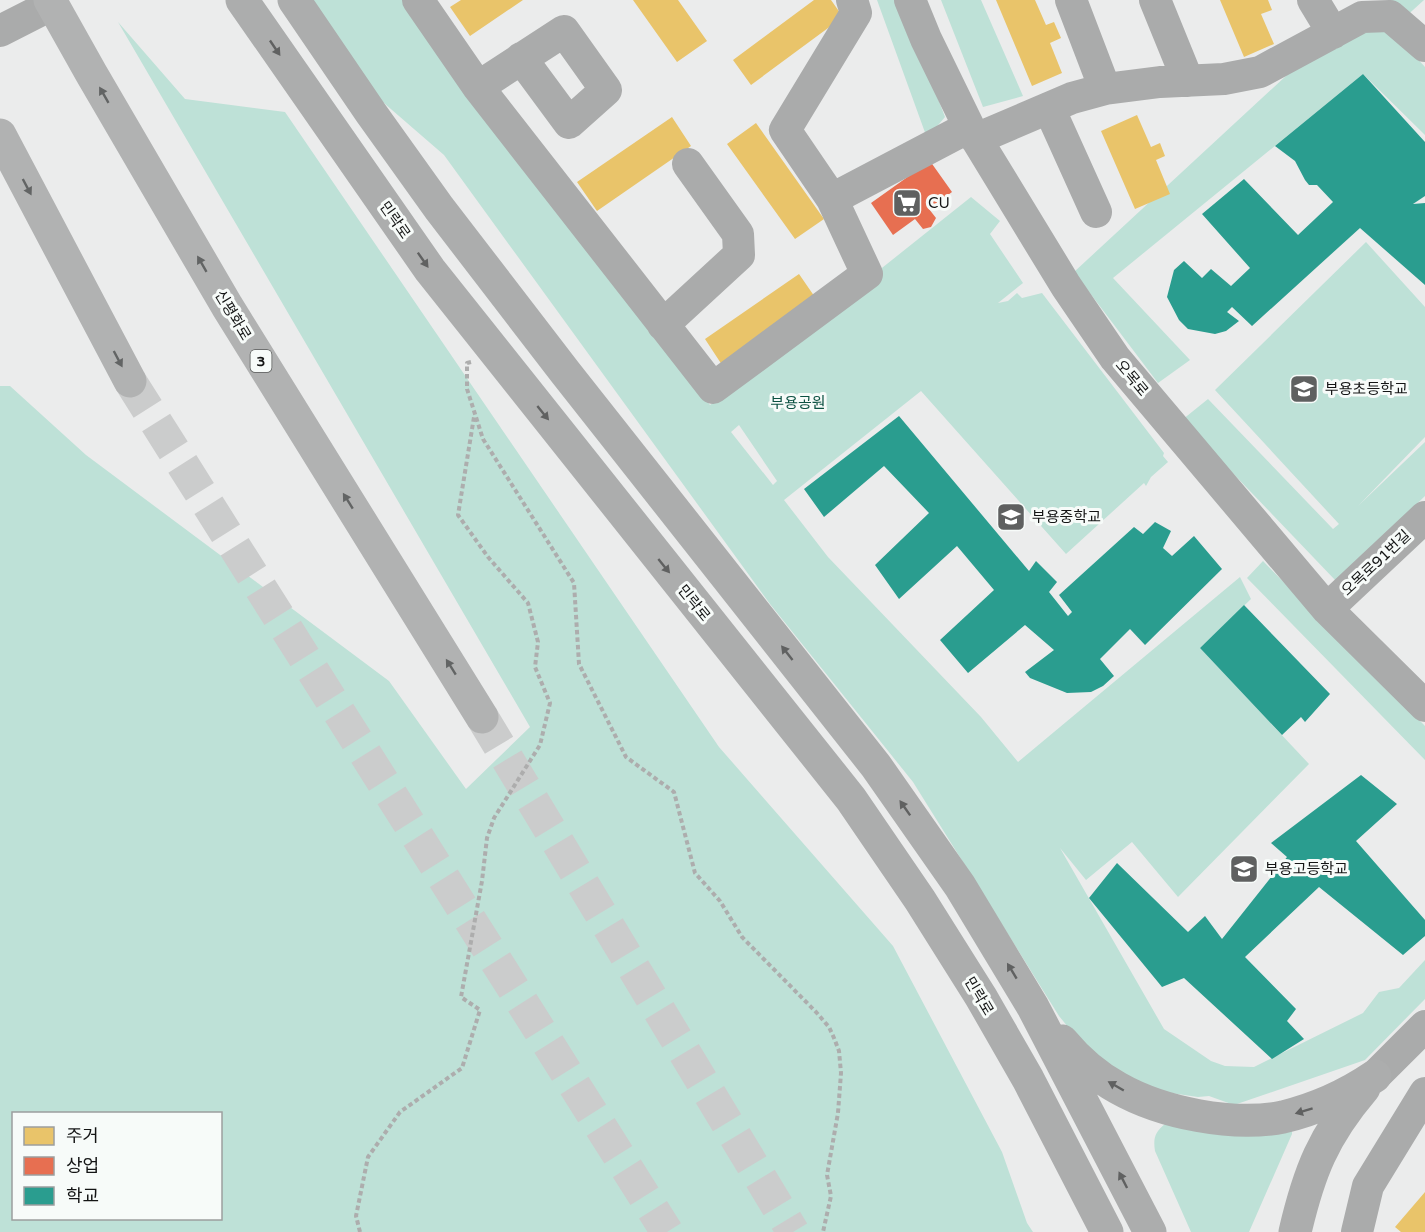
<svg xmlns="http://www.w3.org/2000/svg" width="1425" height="1232" font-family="'Varela Round','Noto Sans KR',sans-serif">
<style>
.green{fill:#bee1d7;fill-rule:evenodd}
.homes{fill:#e9c46a}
.shops{fill:#e76f51}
.schools{fill:#2a9d8f}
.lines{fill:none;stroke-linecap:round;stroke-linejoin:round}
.highway-tunnel{stroke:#cbcccc;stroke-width:33;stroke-dasharray:33 16;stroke-linecap:butt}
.path{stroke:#adadad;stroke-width:4;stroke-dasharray:4.5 3;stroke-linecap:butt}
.minor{stroke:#aaabab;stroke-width:32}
.major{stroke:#acadad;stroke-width:33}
.highway{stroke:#b1b2b2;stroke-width:33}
.oneway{fill:#606161}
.oneway2{fill:#626464}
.labels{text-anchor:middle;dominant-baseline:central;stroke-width:6;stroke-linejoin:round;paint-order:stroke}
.shield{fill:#f7fbf9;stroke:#585a59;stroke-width:1.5}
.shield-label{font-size:14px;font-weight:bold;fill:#141515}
.poi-label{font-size:15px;fill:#141515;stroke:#f7fbf9;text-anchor:start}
.street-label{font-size:15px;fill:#141515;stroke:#f7fbf9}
.park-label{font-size:15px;fill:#0c5142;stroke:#f7fbf9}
</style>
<rect width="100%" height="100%" fill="#ebecec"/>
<path class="green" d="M 308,0 L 408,0 L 710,405 L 971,197 L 1000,221 L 990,234 L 1023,283 L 998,303 L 1008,301 L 1017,293 L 1022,298 L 1042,293 L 1164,453 L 1163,456 L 1168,462 L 1151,477 L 1146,486 L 1144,483 L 1066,554 L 921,391 L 784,500 L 828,557 L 981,717 L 1018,762 L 1240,577 L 1251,599 L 1200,648 L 1309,764 L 1178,897 L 1132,842 L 1086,880 L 1060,848 L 1164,1029 L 1211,1061 L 1225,1066 L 1254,1067 L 1363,1013 L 1379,992 L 1399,988 L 1425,960 L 1425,999 L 1365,1060 L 1234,1105 L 1209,1096 L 1198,1097 L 1157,1091 L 1095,1060 L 1059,1016 L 913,782 L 770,604 L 444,155 L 377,97 ZM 739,425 L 777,481 L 773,485 L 731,432 Z
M 877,0 L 900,0 L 945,117 L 927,138 Z
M 941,0 L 981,0 L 1023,96 L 983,107 Z
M 1388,0 L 1424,0 L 1391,30 L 1425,67 L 1425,135 L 1363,74 L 1113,278 L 1190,360 L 1158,383 L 1074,272 L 1314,50 L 1367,27 Z
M 118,22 L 185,99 L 285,112 L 719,747 L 893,946 L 1002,1152 L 1027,1223 L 1033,1232 L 0,1232 L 0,386 L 10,386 L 86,455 L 389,681 L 466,789 L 530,727 ZM 14,1114 L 220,1114 L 220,1218 L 14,1218 Z
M 1366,242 L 1425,307 L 1425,437 L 1358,506 L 1425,442 L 1425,496 L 1336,581 L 1182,420 L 1208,399 L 1333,529 L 1339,524 L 1215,390 Z
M 1263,561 L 1425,726 L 1425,760 L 1247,578 Z
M 1292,1122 L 1292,1134 L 1249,1232 L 1191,1232 L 1155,1151 C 1153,1138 1155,1132 1165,1124 Z"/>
<path class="homes" d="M 461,0 L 523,0 L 470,36 L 450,7 Z
M 633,0 L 678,0 L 707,41 L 677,62 Z
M 814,0 L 831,0 L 843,17 L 751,85 L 733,60 Z
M 996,0 L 1035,0 L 1046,25 L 1054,22 L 1061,38 L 1050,43 L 1062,73 L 1032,86 Z
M 1220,0 L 1268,0 L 1272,10 L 1261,14 L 1274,44 L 1244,57 Z
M 1137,115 L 1151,147 L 1160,143 L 1165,156 L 1156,160 L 1170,194 L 1135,209 L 1101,131 Z
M 672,117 L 691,146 L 597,211 L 577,182 Z
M 756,123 L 824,219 L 795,239 L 727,144 Z
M 799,274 L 819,303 L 724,368 L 705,339 Z
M 1425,1192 L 1425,1232 L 1401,1232 L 1395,1227 Z"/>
<path class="shops" d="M 930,161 L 952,192 L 929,209 L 936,218 L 931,227 L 923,229 L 915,219 L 893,235 L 871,203 Z"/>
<path class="schools" d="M 1363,74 L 1425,142 L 1425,196 L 1413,204 L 1425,203 L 1425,285 L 1360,228 L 1252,326 L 1232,307 L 1227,312 L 1239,321 L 1226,331 L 1215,334 L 1188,329 L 1179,320 L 1167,297 L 1174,270 L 1184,261 L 1202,278 L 1211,269 L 1231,286 L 1250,268 L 1202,214 L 1244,179 L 1298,235 L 1333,202 L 1317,185 L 1309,185 L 1305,180 L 1295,161 L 1275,146 Z
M 899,416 L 1029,571 L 1036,561 L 1057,582 L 1049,592 L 1068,616 L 1072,612 L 1059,595 L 1134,527 L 1143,534 L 1155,522 L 1171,531 L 1163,548 L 1172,556 L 1194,536 L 1222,569 L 1145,645 L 1130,629 L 1100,659 L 1114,676 L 1103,686 L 1091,692 L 1067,693 L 1030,678 L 1025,672 L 1054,650 L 1025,625 L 968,673 L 940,640 L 994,590 L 957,546 L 899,599 L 875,565 L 929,513 L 884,466 L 824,517 L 804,489 Z
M 1244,605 L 1330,694 L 1305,722 L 1301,717 L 1282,735 L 1200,648 Z
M 1361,775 L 1397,804 L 1356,841 L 1425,920 L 1425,936 L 1403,955 L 1319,887 L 1245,957 L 1296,1009 L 1287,1021 L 1304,1039 L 1272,1059 L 1184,978 L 1162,987 L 1089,898 L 1117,863 L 1188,932 L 1205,916 L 1222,939 L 1287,857 L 1271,843 Z"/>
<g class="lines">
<path class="highway-tunnel" d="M 130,381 L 667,1232
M 482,717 L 793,1232"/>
<path class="path" d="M 471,362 L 467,363 L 467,389 L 483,439 L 574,583 L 579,664 L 626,757 L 674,792 L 695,873 L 720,901 L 742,937 L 816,1012 L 829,1027 L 834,1038 L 839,1051 L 841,1073 L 838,1113 L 827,1175 L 831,1196 L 823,1232
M 360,1232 L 356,1216 L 368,1157 L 400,1112 L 462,1068 L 480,1010 L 461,997 L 482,881 L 487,838 L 494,818 L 540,745 L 550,703 L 535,667 L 538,642 L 528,603 L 488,557 L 458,515 L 474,417"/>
<path class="minor" d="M 418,0 L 478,87
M 910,0 L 926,39 L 969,127 L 1066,286 L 1115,358 L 1327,609 L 1425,706
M 1071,0 L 1105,89
M 1155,0 L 1188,81
M 1313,0 L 1333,33
M 0,31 L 53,4
M 521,58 L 569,123 L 606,90 L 564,31 L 478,87 L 713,388 L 867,274 L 832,199 L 969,127
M 1049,108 L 1096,212
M 976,139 L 1072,98 L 1105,89 L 1160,82 L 1224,79 L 1260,72 L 1362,17 L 1390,16 L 1425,46
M 832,199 L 785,130 L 856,13 L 852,0
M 663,325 L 739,255 L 738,234 L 688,164
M 1327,609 L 1425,517
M 1375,1076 L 1425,1026
M 1357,1232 L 1368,1186 L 1425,1093"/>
<path class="major" d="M 242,0 L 430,270 L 851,799 L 920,900 L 981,997 L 1028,1079 L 1107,1232
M 294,0 L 371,113 L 439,208 L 565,372 L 876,766 L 960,886 L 1033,1007 L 1150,1232
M 1062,1041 C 1077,1059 1096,1076 1118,1088 C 1162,1113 1233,1127 1283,1117 C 1316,1109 1347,1095 1375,1076
M 1295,1232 C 1309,1172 1323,1136 1364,1088"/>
<path class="highway" d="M 50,0 L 91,73 L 227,306 L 482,717
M 0,135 L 130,381"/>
</g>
<defs><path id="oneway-solid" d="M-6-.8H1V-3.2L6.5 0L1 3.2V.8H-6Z" transform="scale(1.5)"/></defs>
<g class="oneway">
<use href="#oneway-solid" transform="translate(275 48) rotate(56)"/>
<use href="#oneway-solid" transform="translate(423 260) rotate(55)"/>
<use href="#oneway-solid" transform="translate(543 413) rotate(51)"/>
<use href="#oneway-solid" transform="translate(664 566) rotate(51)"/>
<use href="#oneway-solid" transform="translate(787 653) rotate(-128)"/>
<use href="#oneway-solid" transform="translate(905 808) rotate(-125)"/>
<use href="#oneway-solid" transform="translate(1012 971) rotate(-121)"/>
<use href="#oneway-solid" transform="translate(1116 1086) rotate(-150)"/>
<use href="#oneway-solid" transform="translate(1304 1111) rotate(163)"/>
<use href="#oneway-solid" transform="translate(1123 1180) rotate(-117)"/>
</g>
<g class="oneway2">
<use href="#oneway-solid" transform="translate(104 95) rotate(-120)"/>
<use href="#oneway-solid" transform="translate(27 187) rotate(62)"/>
<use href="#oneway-solid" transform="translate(202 264) rotate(-120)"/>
<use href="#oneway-solid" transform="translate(118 359) rotate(62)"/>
<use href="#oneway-solid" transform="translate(348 501) rotate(-122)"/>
<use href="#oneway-solid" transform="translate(451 667) rotate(-122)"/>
</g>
<defs>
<g id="supermarket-square" transform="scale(1.5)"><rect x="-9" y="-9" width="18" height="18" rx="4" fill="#5f6060" stroke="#f7fbf9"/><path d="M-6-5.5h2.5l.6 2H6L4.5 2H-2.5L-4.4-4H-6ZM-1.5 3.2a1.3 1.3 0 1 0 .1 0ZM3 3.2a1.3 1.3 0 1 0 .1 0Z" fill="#fff"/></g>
<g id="school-square" transform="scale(1.5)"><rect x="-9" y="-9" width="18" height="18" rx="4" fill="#5f6060" stroke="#f7fbf9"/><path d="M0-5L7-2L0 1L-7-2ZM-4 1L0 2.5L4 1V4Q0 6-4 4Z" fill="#fff"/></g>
</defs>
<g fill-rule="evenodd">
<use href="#supermarket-square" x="907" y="203"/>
<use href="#school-square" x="1304" y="389"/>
<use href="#school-square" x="1011" y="517"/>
<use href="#school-square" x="1244" y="869"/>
</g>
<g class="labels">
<rect class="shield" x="250.5" y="350" width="21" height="22" rx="4.5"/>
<g class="shield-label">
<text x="261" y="361">3</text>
</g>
<g class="poi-label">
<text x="928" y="203">CU</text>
<text x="1325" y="389">부용초등학교</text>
<text x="1032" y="517">부용중학교</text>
<text x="1265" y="869">부용고등학교</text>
</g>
<g class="street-label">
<text transform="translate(395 220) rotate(55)">민락로</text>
<text transform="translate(233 315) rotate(59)">신평화로</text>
<text transform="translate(1132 378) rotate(50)">오목로</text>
<text transform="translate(1376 563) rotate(-43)">오목로91번길</text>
<text transform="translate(694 603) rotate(51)">민락로</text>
<text transform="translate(979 996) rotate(59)">민락로</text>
</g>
<g class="park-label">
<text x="798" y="403">부용공원</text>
</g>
</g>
<rect x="12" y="1112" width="210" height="108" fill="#f7fbf9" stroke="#9c9f9e" stroke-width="1.5"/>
<rect x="24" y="1127" width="30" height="18" fill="#e9c46a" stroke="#9c9f9e" stroke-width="1.5"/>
<text x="66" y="1142" font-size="18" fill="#141515">주거</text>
<rect x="24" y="1157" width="30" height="18" fill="#e76f51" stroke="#9c9f9e" stroke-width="1.5"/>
<text x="66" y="1172" font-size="18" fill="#141515">상업</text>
<rect x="24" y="1187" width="30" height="18" fill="#2a9d8f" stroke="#9c9f9e" stroke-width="1.5"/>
<text x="66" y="1202" font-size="18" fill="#141515">학교</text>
</svg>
